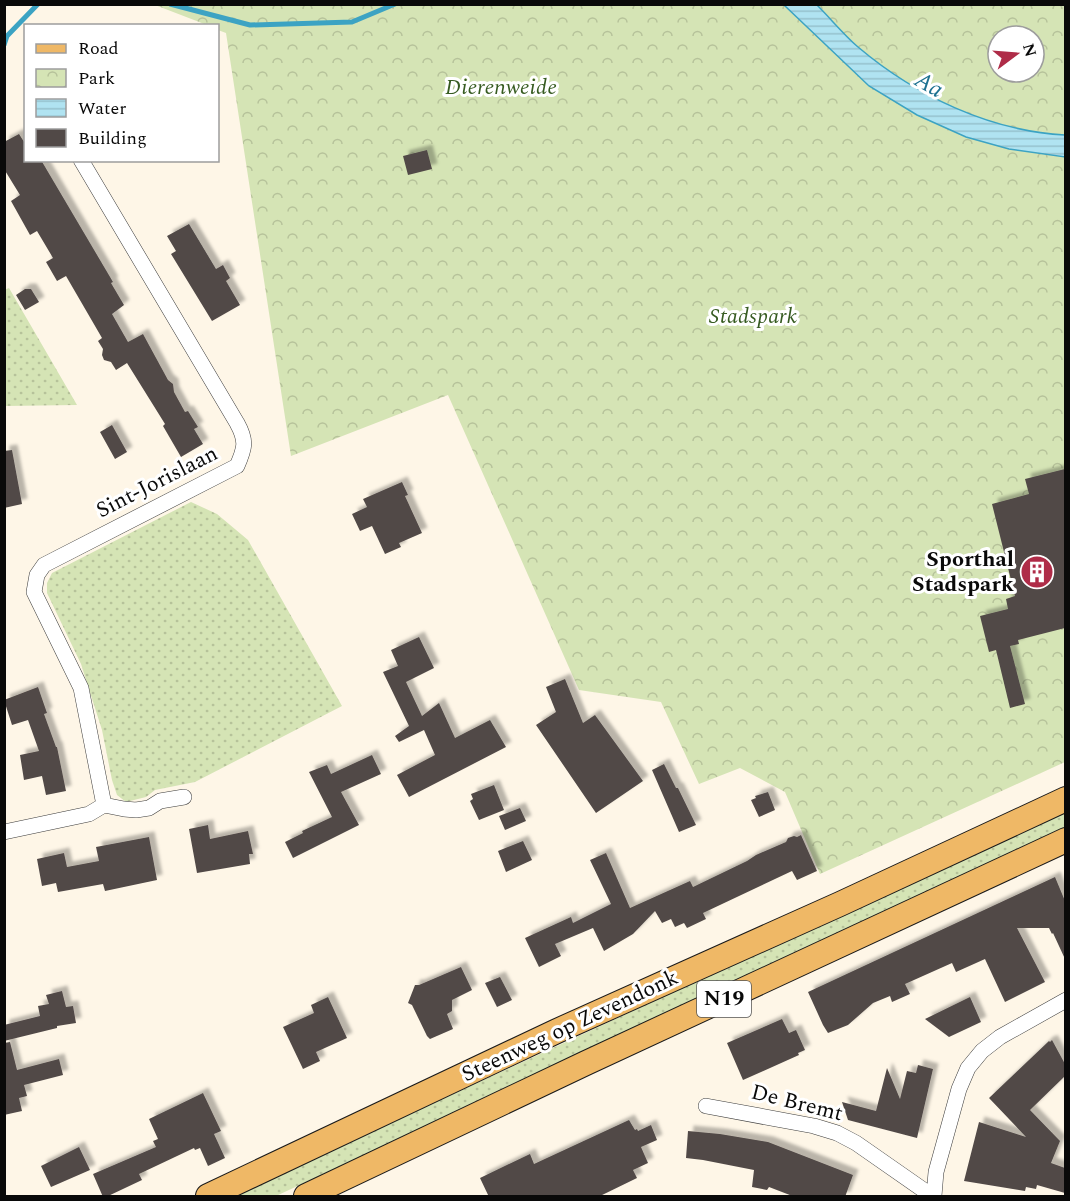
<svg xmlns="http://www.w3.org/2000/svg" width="1070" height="1201" font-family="Spectral,serif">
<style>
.grass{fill:url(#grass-dots)}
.park{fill:url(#park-crowns);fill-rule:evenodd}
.water{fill:url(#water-rules);stroke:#3ca3c3;stroke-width:1.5}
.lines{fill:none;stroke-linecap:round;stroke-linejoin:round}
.stream{stroke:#3ca3c3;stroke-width:5}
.building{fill:#514947;filter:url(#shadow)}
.minor-casing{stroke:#3c3c3c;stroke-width:16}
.primary-casing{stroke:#1a1a1a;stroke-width:26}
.minor{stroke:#fff;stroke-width:15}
.primary{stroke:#efb866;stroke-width:24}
.labels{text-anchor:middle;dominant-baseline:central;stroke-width:6;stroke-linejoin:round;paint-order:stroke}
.shield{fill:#fff;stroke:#535353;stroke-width:1.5}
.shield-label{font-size:21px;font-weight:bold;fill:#090909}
.park-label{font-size:22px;font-style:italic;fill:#365b20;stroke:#fff}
.street-label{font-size:22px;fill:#090909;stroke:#fff}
.poi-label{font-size:22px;font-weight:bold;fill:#090909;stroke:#fff;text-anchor:end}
.water-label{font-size:24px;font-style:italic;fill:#1d7191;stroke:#fff}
</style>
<defs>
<pattern id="grass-dots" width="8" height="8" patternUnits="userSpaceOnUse" patternTransform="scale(1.5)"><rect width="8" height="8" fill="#d5e4b5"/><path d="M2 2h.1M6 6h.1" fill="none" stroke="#b6c29a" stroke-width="1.8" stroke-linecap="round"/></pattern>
<pattern id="park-crowns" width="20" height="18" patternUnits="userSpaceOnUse" patternTransform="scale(1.5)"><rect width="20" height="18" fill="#d5e4b5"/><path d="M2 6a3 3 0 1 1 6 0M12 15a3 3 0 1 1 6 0" fill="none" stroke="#b6c29a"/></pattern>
<pattern id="water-rules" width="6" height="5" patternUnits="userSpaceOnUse" patternTransform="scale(1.5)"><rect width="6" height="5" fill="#b0e3f1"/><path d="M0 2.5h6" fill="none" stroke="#96c1cd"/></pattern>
<filter id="shadow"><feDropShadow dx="5.5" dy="-5.5" stdDeviation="1.5" flood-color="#0004"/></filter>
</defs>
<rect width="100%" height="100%" fill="#fef6e7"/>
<path class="grass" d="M 9,288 L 77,405 L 5,406 L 4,290 Z
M 191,502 L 217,514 L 248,540 L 342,706 L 195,782 L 155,790 L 146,797 L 126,802 L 117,795 L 112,780 L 102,730 L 81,664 L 47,593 L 47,583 L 52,573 Z
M 1065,811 L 1065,830 L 276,1196 L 233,1196 Z"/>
<path class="park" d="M 155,5 L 1065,5 L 1065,762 L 820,874 L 785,792 L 740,768 L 699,784 L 661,702 L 579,690 L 448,395 L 291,456 L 226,33 L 218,30 L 218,26 L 207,25 ZM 998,36 L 1034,36 L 1034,72 L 998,72 Z"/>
<path class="water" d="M 784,5 L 817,5 C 831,19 844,35 858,47 C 916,96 990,131 1065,135 L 1065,157 L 1009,149 L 966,137 L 917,115 L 869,86 Z"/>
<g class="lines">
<path class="stream" d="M 170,4 L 250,25 L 352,22 L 395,4
M 4,45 L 7,36 L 38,4"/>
</g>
<path class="building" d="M 19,134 L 26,145 L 26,160 L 41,160 L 113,282 L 111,283 L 124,305 L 112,314 L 128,342 L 143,334 L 168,380 L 173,384 L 174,392 L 185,412 L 188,411 L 198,427 L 194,429 L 203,444 L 181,457 L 163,426 L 165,424 L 127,363 L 116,370 L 111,362 L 104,360 L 102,355 L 103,349 L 98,341 L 102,338 L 66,276 L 57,281 L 46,262 L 53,258 L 37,231 L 30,235 L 11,201 L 20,195 L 4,169 L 4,142 Z
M 427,150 L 432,169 L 408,175 L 403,156 Z
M 189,224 L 216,269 L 223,265 L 230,278 L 226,281 L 240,305 L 212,321 L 171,254 L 176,251 L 167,236 Z
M 25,289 L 31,289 L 39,302 L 25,310 L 16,295 Z
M 112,425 L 127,452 L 115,459 L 100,432 Z
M 12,450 L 22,504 L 4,508 L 4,451 Z
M 1065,469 L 1065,628 L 1018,640 L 1019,644 L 1010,646 L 1025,704 L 1010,708 L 996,650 L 989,652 L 980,616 L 1008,609 L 1006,599 L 1015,596 L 992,504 L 1029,494 L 1025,479 Z
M 402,482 L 408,495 L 405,496 L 422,533 L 399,543 L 401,547 L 385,554 L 372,526 L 360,531 L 352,514 L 367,507 L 363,499 Z
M 419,637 L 434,668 L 406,682 L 422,716 L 439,703 L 455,738 L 490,720 L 506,747 L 409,797 L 397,775 L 435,755 L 424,730 L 399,742 L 395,736 L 409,726 L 383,672 L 398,666 L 391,650 Z
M 565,679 L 583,723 L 595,715 L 643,781 L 596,813 L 536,725 L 556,712 L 546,687 Z
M 38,687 L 47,713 L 44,714 L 56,747 L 57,747 L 66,791 L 46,795 L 42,776 L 24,780 L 20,755 L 39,751 L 28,720 L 12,725 L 4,700 Z
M 372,755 L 381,774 L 341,792 L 359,825 L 293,858 L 285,842 L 303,833 L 302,831 L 332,817 L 309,772 L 327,765 L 331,774 Z
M 664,764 L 676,788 L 678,788 L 696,825 L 679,832 L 652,770 Z
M 494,785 L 504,810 L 479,820 L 470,801 L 473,799 L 471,794 Z
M 768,792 L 775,810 L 759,817 L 751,800 L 756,798 L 755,796 Z
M 520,808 L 526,821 L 505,830 L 499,816 Z
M 208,825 L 210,839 L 248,831 L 253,854 L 249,854 L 250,864 L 197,873 L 189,829 Z
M 801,835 L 817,871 L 797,880 L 792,871 L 703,913 L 706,919 L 687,928 L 684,923 L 675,927 L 671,919 L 662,923 L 655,911 L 633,934 L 604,951 L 593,928 L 555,944 L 561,956 L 539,967 L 525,938 L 571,917 L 573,923 L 611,904 L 590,860 L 606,853 L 630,908 L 690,881 L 693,887 L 747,861 L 756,855 L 786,842 L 788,838 L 794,836 L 797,837 Z
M 149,837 L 157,880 L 105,891 L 103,884 L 58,892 L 56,883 L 42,886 L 37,859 L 64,853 L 67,867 L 99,861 L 96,847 Z
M 523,841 L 532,860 L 506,872 L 498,851 Z
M 1055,877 L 1065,901 L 1065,959 L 1053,933 L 1052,934 L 1049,928 L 1017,928 L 1045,982 L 1005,1002 L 985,959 L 956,972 L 952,963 L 905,984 L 910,994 L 892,1002 L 890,996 L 873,1003 L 848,1025 L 828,1033 L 823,1025 L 808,992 Z
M 461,967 L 472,990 L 452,1000 L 452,1011 L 447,1014 L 453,1029 L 430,1039 L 427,1036 L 412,1005 L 408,1003 L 415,985 L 419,985 Z
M 500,977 L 512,1000 L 497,1007 L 485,983 Z
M 62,991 L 66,1007 L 73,1006 L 76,1023 L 57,1026 L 57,1028 L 4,1041 L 4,1025 L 40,1016 L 38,1006 L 49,1004 L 46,995 Z
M 328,997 L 347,1038 L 316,1052 L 320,1061 L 303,1069 L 283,1027 L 314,1013 L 311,1005 Z
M 970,997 L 981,1022 L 949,1037 L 925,1019 Z
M 782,1019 L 789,1033 L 796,1030 L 805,1050 L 798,1053 L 799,1055 L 743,1080 L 727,1043 Z
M 1052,1040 L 1065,1064 L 1065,1076 L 1030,1110 L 1060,1141 L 1051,1163 L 1065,1168 L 1065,1193 L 1037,1185 L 1036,1189 L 1026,1187 L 1025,1191 L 964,1181 L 979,1122 L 1026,1137 L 989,1098 L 1049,1041 L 1050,1042 Z
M 10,1042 L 17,1070 L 59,1059 L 63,1075 L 24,1085 L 27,1096 L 19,1098 L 22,1111 L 4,1115 L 4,1043 Z
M 918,1065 L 933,1069 L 917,1138 L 848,1120 L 842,1102 L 876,1111 L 887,1068 L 900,1099 L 907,1071 L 916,1073 Z
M 203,1093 L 221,1131 L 214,1134 L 225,1158 L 208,1166 L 200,1148 L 195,1150 L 194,1148 L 139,1174 L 142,1180 L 106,1197 L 103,1197 L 93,1174 L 156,1147 L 153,1141 L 158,1139 L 149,1119 Z
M 629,1120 L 635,1130 L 637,1129 L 638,1131 L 651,1125 L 657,1140 L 641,1147 L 648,1163 L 633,1170 L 637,1178 L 598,1197 L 489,1197 L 480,1178 L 530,1154 L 534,1164 Z
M 688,1131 L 720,1134 L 768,1142 L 853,1175 L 845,1197 L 795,1197 L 769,1187 L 767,1190 L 752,1187 L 754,1170 L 703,1160 L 686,1158 Z
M 79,1147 L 90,1170 L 51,1187 L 41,1166 Z"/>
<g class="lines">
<g class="minor-casing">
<path id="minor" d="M 104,805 L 124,809 L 136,810 L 149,808 L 160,801 L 184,797
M 4,832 L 89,814 L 104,805 L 81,688 L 34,592 L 37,575 L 44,565 L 237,466 C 245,448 247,441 237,423 L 81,160
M 706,1106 L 814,1126 L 837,1133 L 856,1143 L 932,1196
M 934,1196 L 936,1172 L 959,1089 L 968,1068 L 982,1051 L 1000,1037 L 1066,1000"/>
</g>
<g class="primary-casing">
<path id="primary" d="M 208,1196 L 557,1031 L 840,904 L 1066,799
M 306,1196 L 586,1063 L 1066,840"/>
</g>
<use href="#minor" class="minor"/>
<use href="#primary" class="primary"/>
</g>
<defs>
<g id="building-disc" transform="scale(1.725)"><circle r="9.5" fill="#af2c48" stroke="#fff"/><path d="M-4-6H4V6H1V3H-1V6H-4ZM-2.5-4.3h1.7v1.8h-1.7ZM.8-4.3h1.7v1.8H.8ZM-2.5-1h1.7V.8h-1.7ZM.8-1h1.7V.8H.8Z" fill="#fff"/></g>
</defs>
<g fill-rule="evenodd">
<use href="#building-disc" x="1037" y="572"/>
</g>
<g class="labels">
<rect class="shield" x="697" y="981" width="54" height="36" rx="4.5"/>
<g class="shield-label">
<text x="724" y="999">N19</text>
</g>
<g class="park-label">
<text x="501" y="87">Dierenweide</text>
<text x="753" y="316">Stadspark</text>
</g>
<g class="street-label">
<text transform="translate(157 482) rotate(-27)">Sint-Jorislaan</text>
<text transform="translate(570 1026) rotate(-25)">Steenweg op Zevendonk</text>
<text transform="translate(797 1103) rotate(14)">De Bremt</text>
</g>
<g class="poi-label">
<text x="1014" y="559">Sporthal<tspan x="1014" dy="25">Stadspark</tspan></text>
</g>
<g class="water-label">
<text transform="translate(929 85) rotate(30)">Aa</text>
</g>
</g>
<rect width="1070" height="1201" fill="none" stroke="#090909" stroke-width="12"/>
<rect x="24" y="24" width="195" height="138" fill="#ffffff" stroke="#9d9d9d" stroke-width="1.5"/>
<rect x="36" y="44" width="30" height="9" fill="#efb866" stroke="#9d9d9d" stroke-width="1.5"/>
<text x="78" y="54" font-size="18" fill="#090909">Road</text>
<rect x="36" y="69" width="30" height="18" fill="url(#park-crowns)" stroke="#9d9d9d" stroke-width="1.5"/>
<text x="78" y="84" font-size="18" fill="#090909">Park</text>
<rect x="36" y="99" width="30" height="18" fill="url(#water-rules)" stroke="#9d9d9d" stroke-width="1.5"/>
<text x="78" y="114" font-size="18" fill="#090909">Water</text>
<rect x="36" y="129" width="30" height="18" fill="#514947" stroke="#9d9d9d" stroke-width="1.5"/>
<text x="78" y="144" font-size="18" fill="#090909">Building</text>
<g transform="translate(1016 54) rotate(74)"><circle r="28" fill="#ffffff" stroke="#9d9d9d" stroke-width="1.5"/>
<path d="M0-4.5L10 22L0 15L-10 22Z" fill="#af2c48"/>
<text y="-9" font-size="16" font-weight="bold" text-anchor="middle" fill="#090909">N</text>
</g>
</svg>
